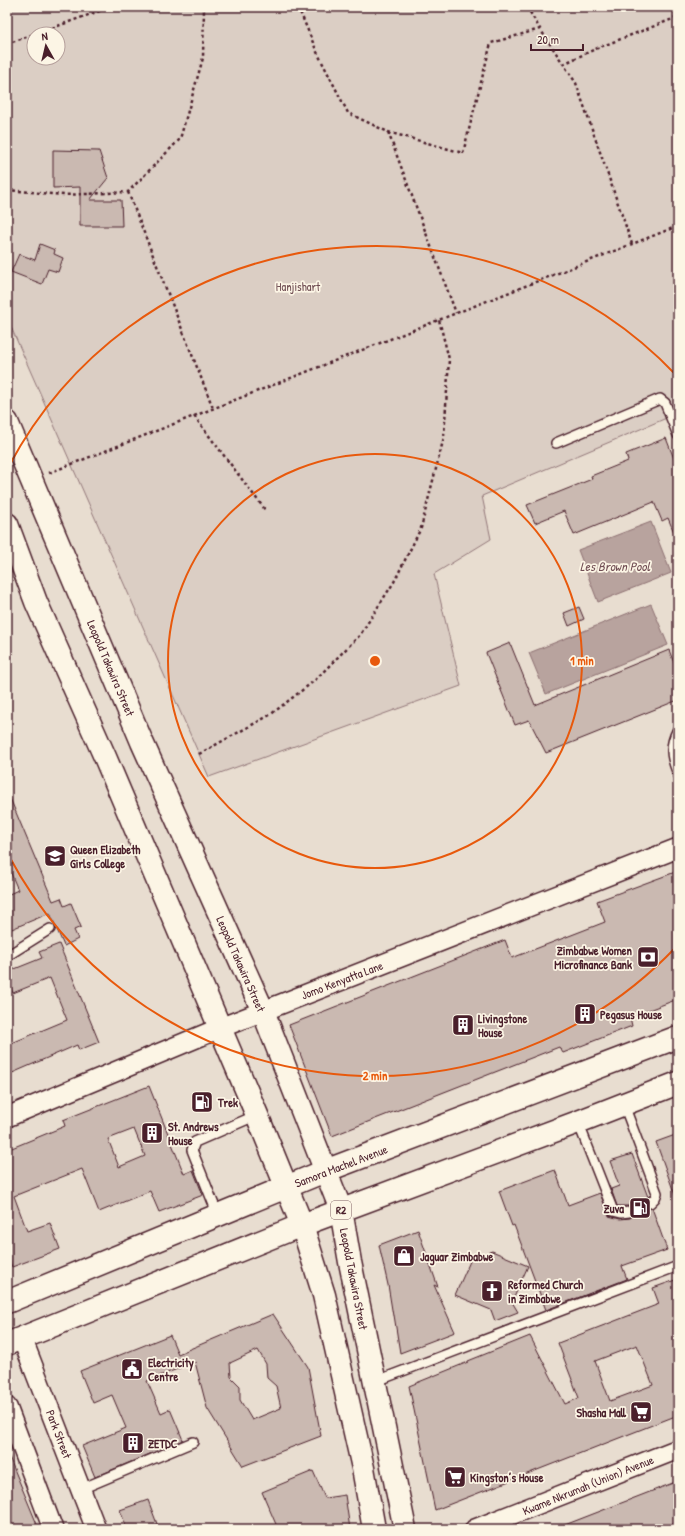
<svg xmlns="http://www.w3.org/2000/svg" width="685" height="1536" font-family="'Patrick Hand',sans-serif">
<style>
.built{fill:#e8ddd0;fill-rule:evenodd}
.green{fill:#dbcec4;stroke:#927678;fill-rule:evenodd}
.water{fill:#b8a39e;stroke:#8c6e70}
.building{fill:#cab9b1;stroke:#4a1f2b;fill-rule:evenodd}
.lines{fill:none;stroke-linecap:round;stroke-linejoin:round}
.lane-casing{stroke:#4a1f2b;stroke-width:12}
.street-casing{stroke:#4a1f2b;stroke-width:22}
.secondary-casing{stroke:#4a1f2b;stroke-width:25}
.highway-casing{stroke:#4a1f2b;stroke-width:25}
.path{stroke:#4a1f2b;stroke-width:2.5;stroke-dasharray:3 3;stroke-linecap:butt}
.lane{stroke:#fcf5e5;stroke-width:9}
.street{stroke:#fcf5e5;stroke-width:19}
.secondary{stroke:#fcf5e5;stroke-width:22}
.highway{stroke:#fcf5e5;stroke-width:22}
.ring{fill:none;stroke:#e8590c;stroke-width:2}
.labels{text-anchor:middle;dominant-baseline:central;stroke-width:3.5;stroke-linejoin:round;paint-order:stroke}
.shield{fill:#fcf5e5;stroke:#7f5f63;stroke-width:1}
.shield-label{font-size:11px;font-weight:bold;fill:#4a1f2b}
.park-label{font-size:12px;fill:#6e4b51;stroke:#fcf5e5}
.street-label{font-size:12px;fill:#4a1f2b;stroke:#fcf5e5}
.poi-label{font-size:12px;font-weight:bold;fill:#4a1f2b;stroke:#fcf5e5;text-anchor:start}
.water-label{font-size:13px;font-style:italic;fill:#704d53;stroke:#fcf5e5}
.centre{fill:#e8590c;stroke:#fcf5e5;stroke-width:2}
.ring-label{font-size:12px;text-anchor:middle;font-weight:bold;fill:#e8590c;stroke:#fcf5e5;stroke-width:3.5;stroke-linejoin:round;paint-order:stroke}
</style>
<rect width="100%" height="100%" fill="#f5ecde"/>
<filter id="ink" filterUnits="userSpaceOnUse"><feTurbulence type="fractalNoise" baseFrequency=".025" numOctaves="2"/><feDisplacementMap in="SourceGraphic" scale="8" xChannelSelector="R" yChannelSelector="G"/><feConvolveMatrix kernelMatrix="1 2 1 2 8 2 1 2 1" color-interpolation-filters="sRGB"/></filter>
<g filter="url(#ink)">
<path class="built" d="M 7,7 L 678,7 L 678,1529 L 7,1529 ZM 34,34 L 58,34 L 58,58 L 34,58 Z"/>
<path class="green" d="M 7,7 L 678,7 L 678,416 L 676,414 L 482,496 L 491,539 L 434,574 L 461,686 L 209,777 L 7,318 ZM 34,34 L 58,34 L 58,58 L 34,58 Z"/>
<path class="water" d="M 651,522 L 671,573 L 598,602 L 578,550 Z
M 651,604 L 668,645 L 546,694 L 529,653 Z"/>
<path class="building" d="M 53,150 L 99,151 L 108,178 L 90,200 L 121,200 L 122,226 L 80,226 L 80,187 L 53,188 Z
M 40,244 L 55,250 L 54,254 L 63,258 L 58,272 L 48,269 L 42,284 L 11,272 L 19,254 L 35,260 Z
M 666,438 L 678,469 L 678,542 L 668,518 L 662,521 L 654,502 L 574,535 L 564,511 L 535,523 L 527,505 L 592,479 L 591,476 L 628,461 L 626,454 Z
M 579,607 L 584,619 L 569,626 L 564,613 Z
M 510,643 L 535,705 L 669,650 L 678,673 L 678,700 L 546,753 L 529,720 L 515,725 L 486,653 Z
M 7,791 L 53,901 L 61,898 L 64,906 L 71,903 L 81,927 L 74,930 L 78,939 L 64,946 L 50,913 L 7,931 L 7,895 L 18,890 L 7,864 Z
M 678,871 L 678,999 L 630,1017 L 632,1026 L 563,1053 L 559,1047 L 332,1136 L 289,1025 L 505,940 L 512,958 L 605,922 L 597,901 Z
M 59,944 L 99,1042 L 79,1050 L 77,1045 L 10,1074 L 7,1067 L 7,1045 L 67,1020 L 50,978 L 13,993 L 7,979 L 7,972 L 42,958 L 39,952 Z
M 149,1086 L 184,1174 L 193,1170 L 203,1195 L 159,1212 L 150,1191 L 99,1212 L 82,1169 L 14,1196 L 27,1231 L 50,1223 L 60,1249 L 12,1267 L 7,1254 L 7,1150 L 65,1126 L 63,1120 ZM 134,1129 L 145,1156 L 119,1167 L 108,1139 Z
M 678,1134 L 678,1197 L 676,1198 L 656,1142 Z
M 632,1154 L 648,1197 L 644,1201 L 644,1205 L 648,1209 L 652,1208 L 667,1250 L 622,1266 L 627,1279 L 546,1310 L 514,1225 L 512,1226 L 499,1191 L 555,1170 L 568,1205 L 600,1193 L 609,1216 L 620,1219 L 630,1218 L 634,1215 L 634,1209 L 631,1206 L 617,1206 L 611,1189 L 619,1186 L 610,1161 Z
M 418,1230 L 438,1287 L 434,1285 L 455,1332 L 400,1353 L 394,1315 L 393,1316 L 388,1285 L 379,1245 Z
M 492,1251 L 528,1266 L 512,1302 L 518,1312 L 495,1321 L 491,1310 L 455,1295 L 471,1259 Z
M 678,1279 L 678,1415 L 435,1510 L 409,1386 L 468,1362 L 468,1361 L 530,1336 L 565,1404 L 579,1398 L 558,1343 L 659,1304 L 653,1288 ZM 637,1345 L 653,1385 L 610,1401 L 595,1361 Z
M 273,1314 L 308,1367 L 321,1436 L 243,1466 L 207,1408 L 195,1362 L 147,1381 L 161,1413 L 170,1409 L 183,1440 L 95,1477 L 82,1446 L 126,1428 L 112,1395 L 93,1403 L 80,1371 L 170,1335 L 178,1354 ZM 258,1350 L 266,1364 L 267,1378 L 276,1386 L 281,1408 L 252,1420 L 240,1400 L 240,1386 L 231,1377 L 230,1363 Z
M 7,1452 L 39,1529 L 7,1529 Z
M 313,1471 L 325,1498 L 345,1495 L 350,1529 L 278,1529 L 262,1492 Z
M 678,1481 L 678,1529 L 557,1529 L 557,1528 Z
M 148,1500 L 159,1529 L 127,1529 L 120,1510 Z"/>
<g class="lines">
<g class="lane-casing">
<path id="lane" d="M 556,443 L 660,399 L 665,403 L 678,435
M 678,729 C 669,746 671,757 678,774
M 7,956 L 50,929
M 624,1105 L 657,1193 L 655,1198 L 650,1203
M 578,1122 L 613,1211 L 621,1213 L 629,1212
M 218,1215 L 192,1150 L 195,1142 L 257,1115
M 374,1382 L 678,1266
M 81,1489 L 193,1442"/>
</g>
<g class="street-casing">
<path id="street" d="M 7,1117 L 220,1028 L 678,848
M 22,1338 L 96,1529
M 7,1407 L 53,1529
M 475,1529 L 678,1449"/>
</g>
<g class="secondary-casing">
<path id="secondary" d="M 7,422 L 142,742 L 263,1011 L 341,1210 L 350,1262 L 405,1529
M 7,524 L 36,602 L 105,757 L 257,1115 L 302,1225 L 324,1295 L 363,1468 L 374,1529"/>
</g>
<g class="highway-casing">
<path id="highway" d="M 7,1302 L 325,1171 L 678,1037
M 7,1344 L 302,1225 L 578,1122 L 678,1083"/>
</g>
<path class="path" d="M 298,7 L 317,52 L 348,113 L 388,132 L 456,313
M 527,7 L 540,29 L 576,83 L 632,244
M 35,34 L 111,7
M 7,44 L 34,34
M 563,64 L 600,47 L 678,17
M 388,132 L 463,153 L 491,43 L 540,29
M 7,190 L 64,195 L 128,192 L 180,139 L 203,58 L 204,7
M 128,192 L 213,408
M 194,416 L 266,511
M 49,473 L 678,226
M 199,754 L 270,715 L 314,681 L 360,635 L 394,582 L 421,528 L 444,437 L 449,359 L 439,320"/>
<use href="#lane" class="lane"/>
<use href="#street" class="street"/>
<use href="#secondary" class="secondary"/>
<use href="#highway" class="highway"/>
</g>
</g>
<g class="ring">
<circle cx="375" cy="661" r="207"/>
<path d="M676 947A415 415 0 0 1 9 856M9 466A415 415 0 0 1 676 375"/>
</g>
<defs>
<g id="university-square" transform="scale(1.15)"><rect x="-9" y="-9" width="18" height="18" rx="4" fill="#4a1f2b" stroke="#fcf5e5"/><path d="M0-5L7-2L0 1L-7-2ZM-4 1L0 2.5L4 1V4Q0 6-4 4Z" fill="#fff"/></g>
<g id="bank-square" transform="scale(1.15)"><rect x="-9" y="-9" width="18" height="18" rx="4" fill="#4a1f2b" stroke="#fcf5e5"/><path d="M-6-4H6V4H-6ZM0-2.3a2.3 2.3 0 1 0 0 4.6a2.3 2.3 0 1 0 0-4.6Z" fill="#fff"/></g>
<g id="building-square" transform="scale(1.15)"><rect x="-9" y="-9" width="18" height="18" rx="4" fill="#4a1f2b" stroke="#fcf5e5"/><path d="M-4-6H4V6H1V3H-1V6H-4ZM-2.5-4.3h1.7v1.8h-1.7ZM.8-4.3h1.7v1.8H.8ZM-2.5-1h1.7V.8h-1.7ZM.8-1h1.7V.8H.8Z" fill="#fff"/></g>
<g id="fuel-square" transform="scale(1.15)"><rect x="-9" y="-9" width="18" height="18" rx="4" fill="#4a1f2b" stroke="#fcf5e5"/><path d="M-5.5-6h7V0h2V4h1.3V-2.5L3-4.5l.8-.8L6-3V5H2.5V1h-1V6h-7ZM-4.2-4.7v3.2H.2V-4.7Z" fill="#fff"/></g>
<g id="shop-square" transform="scale(1.15)"><rect x="-9" y="-9" width="18" height="18" rx="4" fill="#4a1f2b" stroke="#fcf5e5"/><path d="M-5-2.5h2.3a2.7 3.5 0 0 1 5.4 0H5L5.5 6h-11ZM-1.5-2.5h3a1.5 2.3 0 0 0-3 0Z" fill="#fff"/></g>
<g id="church-square" transform="scale(1.15)"><rect x="-9" y="-9" width="18" height="18" rx="4" fill="#4a1f2b" stroke="#fcf5e5"/><path d="M-1.2-6h2.4v3.5h3.3v2.4h-3.3V6h-2.4V-.1h-3.3v-2.4h3.3Z" fill="#fff"/></g>
<g id="civic-square" transform="scale(1.15)"><rect x="-9" y="-9" width="18" height="18" rx="4" fill="#4a1f2b" stroke="#fcf5e5"/><path d="M-.6-6.5H3V-4.5H.6V-3L4-1V1h2V6H-6V1h2V-1L-.6-3ZM-1.2 2.5V6h2.4V2.5Z" fill="#fff"/></g>
<g id="supermarket-square" transform="scale(1.15)"><rect x="-9" y="-9" width="18" height="18" rx="4" fill="#4a1f2b" stroke="#fcf5e5"/><path d="M-6-5.5h2.5l.6 2H6L4.5 2H-2.5L-4.4-4H-6ZM-1.5 3.2a1.3 1.3 0 1 0 .1 0ZM3 3.2a1.3 1.3 0 1 0 .1 0Z" fill="#fff"/></g>
</defs>
<g fill-rule="evenodd">
<use href="#university-square" x="55" y="856"/>
<use href="#bank-square" x="648" y="957"/>
<use href="#building-square" x="585" y="1014"/>
<use href="#building-square" x="463" y="1025"/>
<use href="#fuel-square" x="202" y="1102"/>
<use href="#building-square" x="152" y="1133"/>
<use href="#fuel-square" x="640" y="1208"/>
<use href="#shop-square" x="404" y="1256"/>
<use href="#church-square" x="492" y="1291"/>
<use href="#civic-square" x="132" y="1369"/>
<use href="#supermarket-square" x="641" y="1412"/>
<use href="#building-square" x="133" y="1443"/>
<use href="#supermarket-square" x="455" y="1477"/>
</g>
<g class="labels">
<rect class="shield" x="331" y="1201" width="20" height="18" rx="3"/>
<g class="shield-label">
<text x="341" y="1210">R2</text>
</g>
<g class="park-label">
<text x="298" y="286">Hanjishart</text>
</g>
<g class="street-label">
<text transform="translate(111 668) rotate(67)">Leopold Takawira Street</text>
<text transform="translate(241 964) rotate(66)">Leopold Takawira Street</text>
<text transform="translate(342 980) rotate(-21)">Jomo Kenyatta Lane</text>
<text transform="translate(341 1166) rotate(-21)">Samora Machel Avenue</text>
<text transform="translate(354 1279) rotate(79)">Leopold Takawira Street</text>
<text transform="translate(59 1434) rotate(69)">Park Street</text>
<text transform="translate(588 1485) rotate(-22)">Kwame Nkrumah (Union) Avenue</text>
</g>
<g class="poi-label">
<text x="70" y="849">Queen Elizabeth<tspan x="70" dy="14">Girls College</tspan></text>
<text x="632" y="950" text-anchor="end">Zimbabwe Women<tspan x="632" dy="14">Microfinance Bank</tspan></text>
<text x="600" y="1014">Pegasus House</text>
<text x="478" y="1018">Livingstone<tspan x="478" dy="14">House</tspan></text>
<text x="218" y="1102">Trek</text>
<text x="168" y="1126">St. Andrews<tspan x="168" dy="14">House</tspan></text>
<text x="624" y="1208" text-anchor="end">Zuva</text>
<text x="420" y="1256">Jaguar Zimbabwe</text>
<text x="508" y="1284">Reformed Church<tspan x="508" dy="14">in Zimbabwe</tspan></text>
<text x="148" y="1362">Electricity<tspan x="148" dy="14">Centre</tspan></text>
<text x="626" y="1412" text-anchor="end">Shasha Mall</text>
<text x="148" y="1443">ZETDC</text>
<text x="470" y="1477">Kingston’s House</text>
</g>
<g class="water-label">
<text x="615" y="566">Les Brown Pool</text>
</g>
</g>
<circle cx="375" cy="661" r="6" class="centre"/>
<g class="ring-label">
<text x="582" y="665">1 min</text>
<text x="375" y="1080">2 min</text>
</g>
<rect width="685" height="1536" fill="none" stroke="#fcf5e5" stroke-width="24"/>
<rect x="12" y="12" width="661" height="1512" fill="none" stroke="#4a1f2b" stroke-width="1.5" filter="url(#ink)"/>
<g transform="translate(46 46) rotate(352)"><circle r="19" fill="#fcf5e5" stroke="#b59f9b"/>
<path d="M0-3L7 15L0 10L-7 15Z" fill="#4a1f2b"/>
<text y="-6" font-size="11" font-weight="bold" text-anchor="middle" fill="#4a1f2b">N</text>
</g>
<path d="M531 44v6h52v-6" fill="none" stroke="#4a1f2b" stroke-width="2"/>
<text x="537" y="44" font-size="12" fill="#4a1f2b" stroke="#fcf5e5" stroke-width="3" paint-order="stroke">20 m</text>
</svg>
